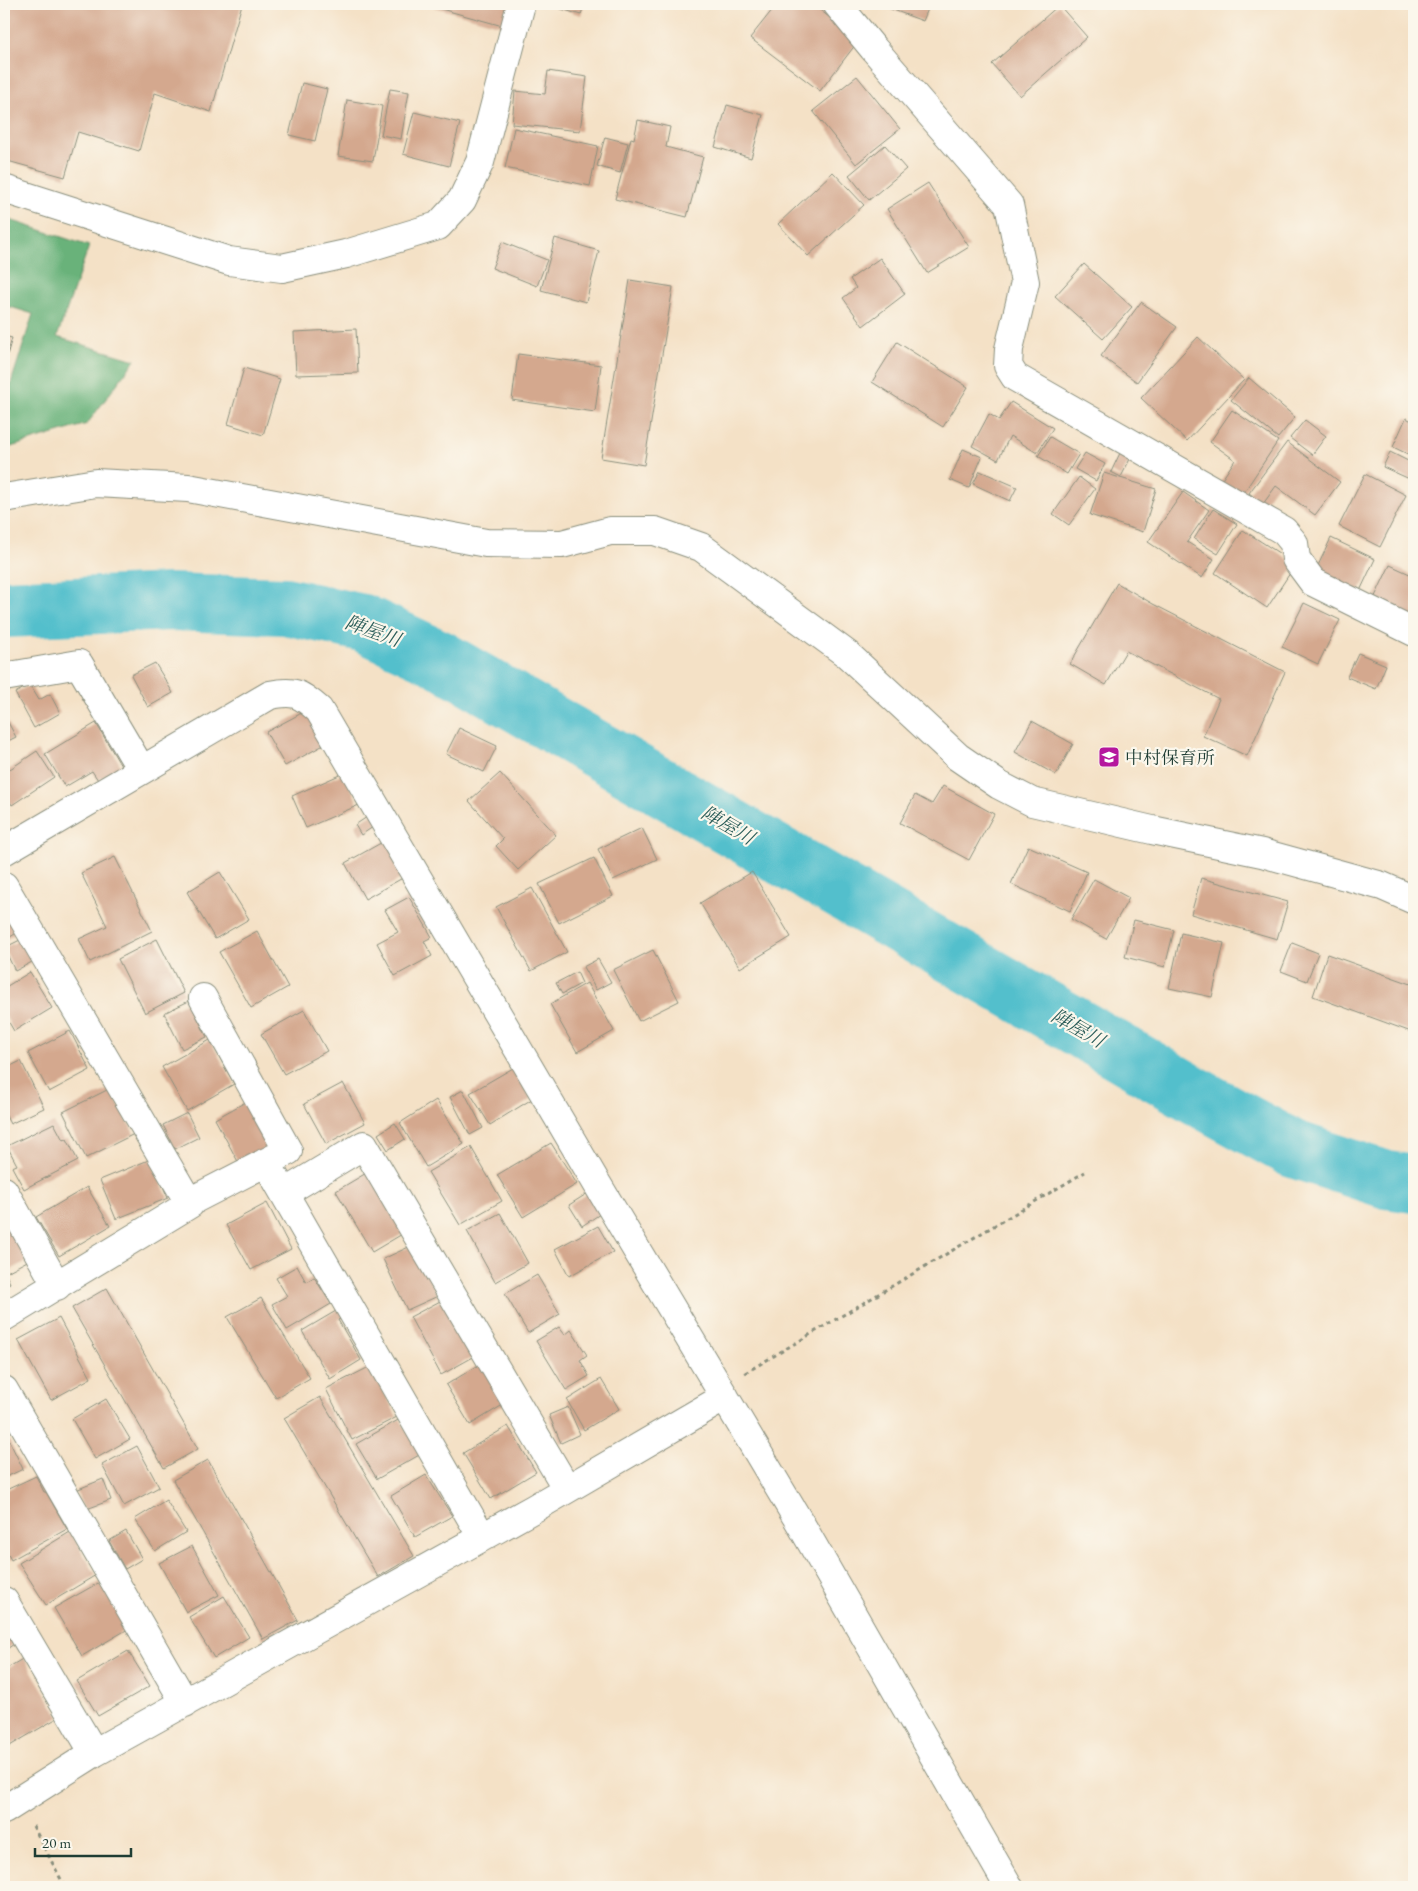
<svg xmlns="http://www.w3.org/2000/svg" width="1418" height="1891" font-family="'EB Garamond','Noto Serif JP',serif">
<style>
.forest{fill:#69b27a;stroke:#447857}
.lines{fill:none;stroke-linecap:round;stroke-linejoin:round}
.river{stroke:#53bfcc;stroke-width:58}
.building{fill:#d4a88e}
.minor-casing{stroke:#8a8f7d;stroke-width:30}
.tertiary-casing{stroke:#8a8f7d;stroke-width:30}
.path{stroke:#8a8f7d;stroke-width:3;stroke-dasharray:4 4;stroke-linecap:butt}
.minor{stroke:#fff;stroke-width:28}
.tertiary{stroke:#fff;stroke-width:28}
.labels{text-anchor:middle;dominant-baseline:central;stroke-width:4.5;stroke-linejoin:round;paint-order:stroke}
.poi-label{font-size:18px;fill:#1f3d34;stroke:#fbf7ec;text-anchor:start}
.water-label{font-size:19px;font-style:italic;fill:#2c5e5a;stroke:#fbf7ec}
</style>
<rect width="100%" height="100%" fill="#fbf7ec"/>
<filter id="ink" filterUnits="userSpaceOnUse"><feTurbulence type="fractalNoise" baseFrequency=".02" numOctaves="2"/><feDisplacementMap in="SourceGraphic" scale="10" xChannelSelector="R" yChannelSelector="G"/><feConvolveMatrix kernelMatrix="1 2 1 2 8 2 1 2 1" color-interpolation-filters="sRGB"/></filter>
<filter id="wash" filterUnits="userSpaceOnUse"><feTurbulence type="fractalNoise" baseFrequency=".0096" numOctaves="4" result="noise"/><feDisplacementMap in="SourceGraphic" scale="20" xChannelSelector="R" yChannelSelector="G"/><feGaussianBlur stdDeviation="1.12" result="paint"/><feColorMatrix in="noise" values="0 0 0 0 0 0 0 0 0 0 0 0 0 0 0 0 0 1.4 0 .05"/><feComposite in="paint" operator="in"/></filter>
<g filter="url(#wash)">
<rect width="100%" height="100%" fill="#f4e1c6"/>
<path class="forest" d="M 4,218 L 89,246 L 57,337 L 135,360 L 87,424 L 4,449 L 4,405 L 33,314 L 4,305 Z"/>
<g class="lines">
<path class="river" d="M 4,609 L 171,602 L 285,606 L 363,623 L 440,659 L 1205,1101 L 1293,1149 L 1387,1180 L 1414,1184"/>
</g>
<g id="blocks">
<path class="building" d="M 4,4 L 242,4 L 211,112 L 155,93 L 139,151 L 78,132 L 65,177 L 4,160 Z
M 423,4 L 517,4 L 510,28 Z
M 545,4 L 584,4 L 581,15 Z
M 777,4 L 812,4 L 859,40 L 820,91 L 750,38 Z
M 890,4 L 930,4 L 923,21 L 888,8 Z
M 1059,5 L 1087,37 L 1020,96 L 992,64 Z
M 548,71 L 587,77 L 580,131 L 512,124 L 515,91 L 545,94 Z
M 857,76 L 900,129 L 856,164 L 813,111 Z
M 302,83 L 327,89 L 315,141 L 289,135 Z
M 390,89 L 409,92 L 401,139 L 381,135 Z
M 347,100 L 382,106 L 373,161 L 338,156 Z
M 727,105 L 763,115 L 751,158 L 715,147 Z
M 414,112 L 460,123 L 449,166 L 403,154 Z
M 638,120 L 670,127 L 666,147 L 703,157 L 687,217 L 615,199 L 631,138 L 634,139 Z
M 514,128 L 598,146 L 590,186 L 505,168 Z
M 605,137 L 628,143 L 620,173 L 597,166 Z
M 885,145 L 906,169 L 869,200 L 849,175 Z
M 833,172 L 864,205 L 808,256 L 778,224 Z
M 928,183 L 969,247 L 927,273 L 887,209 Z
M 555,238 L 599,251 L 586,302 L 541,290 Z
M 502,242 L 547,260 L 537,286 L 492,268 Z
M 880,258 L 905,294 L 863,326 L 843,298 L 856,288 L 850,279 Z
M 1084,264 L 1132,307 L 1103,339 L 1055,296 Z
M 630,280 L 673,287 L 644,465 L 601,458 Z
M 1141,302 L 1177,327 L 1137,382 L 1101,356 Z
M 356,329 L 358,373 L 296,375 L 294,332 Z
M 4,336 L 12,338 L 4,366 Z
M 1198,337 L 1244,380 L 1187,441 L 1141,398 Z
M 897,342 L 968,387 L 943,427 L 872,382 Z
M 518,354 L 601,365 L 595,412 L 512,400 Z
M 244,368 L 280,379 L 263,435 L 228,424 Z
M 1249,378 L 1295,417 L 1278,438 L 1231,400 Z
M 1011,402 L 1053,428 L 1037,453 L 1010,436 L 998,460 L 972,446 L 989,414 L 999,420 Z
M 1232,410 L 1278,441 L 1238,501 L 1217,487 L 1235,460 L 1210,442 Z
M 1406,418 L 1414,422 L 1414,457 L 1393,447 Z
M 1305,420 L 1326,436 L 1312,455 L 1290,438 Z
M 1050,437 L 1079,454 L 1067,474 L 1038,456 Z
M 1287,442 L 1340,482 L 1315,515 L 1276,486 L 1263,504 L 1249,493 Z
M 963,449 L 982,457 L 969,488 L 950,480 Z
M 1121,451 L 1131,457 L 1121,477 L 1111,472 Z
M 1390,452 L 1414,464 L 1414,481 L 1383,467 Z
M 1085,453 L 1105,464 L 1096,481 L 1075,469 Z
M 980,471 L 1017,487 L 1010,501 L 973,484 Z
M 1104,473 L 1156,489 L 1143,532 L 1090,515 Z
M 1365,474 L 1406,495 L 1380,547 L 1339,526 Z
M 1079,477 L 1095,489 L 1069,525 L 1053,514 Z
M 1183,492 L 1209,510 L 1187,542 L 1214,559 L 1202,578 L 1148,542 Z
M 1213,509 L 1237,524 L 1218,554 L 1194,539 Z
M 1243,530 L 1296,564 L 1267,608 L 1215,573 Z
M 1331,538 L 1375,559 L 1359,593 L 1315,572 Z
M 1390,565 L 1414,576 L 1414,617 L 1410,626 L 1370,607 Z
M 1117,583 L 1153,604 L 1285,672 L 1247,756 L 1203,736 L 1219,699 L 1126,651 L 1106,685 L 1070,664 Z
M 1304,603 L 1340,620 L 1318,664 L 1282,647 Z
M 1358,653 L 1386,665 L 1376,689 L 1347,677 Z
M 155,663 L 173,693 L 148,707 L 131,675 Z
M 30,685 L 39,700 L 50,694 L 60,713 L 34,728 L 15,693 Z
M 313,707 L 331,741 L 285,766 L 266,732 Z
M 4,715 L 16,737 L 4,743 Z
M 1032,721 L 1073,744 L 1056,775 L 1015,752 Z
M 96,723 L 121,766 L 98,780 L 92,771 L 65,787 L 45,754 Z
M 459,728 L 497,746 L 484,772 L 446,754 Z
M 37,751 L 54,777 L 12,805 L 4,792 L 4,773 Z
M 344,773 L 359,805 L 306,828 L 292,796 Z
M 500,773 L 556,835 L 518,870 L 496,846 L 503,839 L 469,801 Z
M 943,786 L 994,814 L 969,860 L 900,823 L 915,795 L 932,804 Z
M 373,813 L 379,823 L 361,835 L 355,825 Z
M 642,828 L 657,859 L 613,880 L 598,849 Z
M 388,839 L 408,875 L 365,899 L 345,863 Z
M 1028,846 L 1087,872 L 1070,911 L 1011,884 Z
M 115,857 L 152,931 L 90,962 L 79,939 L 107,926 L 81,873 Z
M 594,858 L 613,896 L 559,923 L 539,884 Z
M 220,872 L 249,919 L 215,939 L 187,892 Z
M 752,872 L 791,937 L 740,968 L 700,903 Z
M 1201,878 L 1288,902 L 1277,939 L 1191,914 Z
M 1094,879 L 1129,898 L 1106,939 L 1071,919 Z
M 532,888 L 567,952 L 531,971 L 496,907 Z
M 409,897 L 432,937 L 424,941 L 432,956 L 395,976 L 377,943 L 398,932 L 385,910 Z
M 4,900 L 21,930 L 4,941 Z
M 1134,920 L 1174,930 L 1165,967 L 1125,957 Z
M 257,931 L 288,987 L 251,1008 L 219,952 Z
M 1181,933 L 1224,943 L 1212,997 L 1169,988 Z
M 157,939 L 184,993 L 145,1013 L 118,959 Z
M 20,940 L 32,962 L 15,971 L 4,948 Z
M 1292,943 L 1318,953 L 1307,981 L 1281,971 Z
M 653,950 L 679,1001 L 639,1021 L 613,970 Z
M 1327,954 L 1414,985 L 1414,1033 L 1313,996 Z
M 598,959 L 611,982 L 596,990 L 583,967 Z
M 30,972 L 52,1008 L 14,1031 L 4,1014 L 4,988 Z
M 577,972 L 582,983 L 562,994 L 556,983 Z
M 587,983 L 614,1031 L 577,1052 L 550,1004 Z
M 189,1001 L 207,1037 L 182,1049 L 164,1013 Z
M 304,1010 L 327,1051 L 284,1074 L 261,1034 Z
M 70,1031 L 90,1070 L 49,1092 L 28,1053 Z
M 210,1040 L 234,1084 L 187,1111 L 162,1067 Z
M 21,1061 L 44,1108 L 10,1124 L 4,1112 L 4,1069 Z
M 513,1068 L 532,1099 L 490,1125 L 470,1093 Z
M 343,1083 L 365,1123 L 326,1144 L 304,1104 Z
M 111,1088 L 134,1134 L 86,1158 L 63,1112 Z
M 463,1090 L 483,1128 L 470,1135 L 450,1097 Z
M 251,1099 L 279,1149 L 242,1169 L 215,1119 Z
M 436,1100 L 464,1144 L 426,1167 L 400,1123 Z
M 187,1113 L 199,1137 L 175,1149 L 163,1125 Z
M 54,1123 L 63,1140 L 67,1139 L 78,1161 L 24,1189 L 12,1167 L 17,1165 L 7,1146 Z
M 395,1123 L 405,1139 L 388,1150 L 378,1134 Z
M 551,1143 L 577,1184 L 523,1217 L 497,1175 Z
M 471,1147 L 502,1201 L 460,1225 L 428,1172 Z
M 151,1159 L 168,1198 L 116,1219 L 100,1180 Z
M 368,1172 L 404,1233 L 372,1252 L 336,1191 Z
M 87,1187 L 110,1226 L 59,1256 L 36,1217 Z
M 588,1193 L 600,1214 L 582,1226 L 569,1205 Z
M 267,1203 L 291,1249 L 251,1270 L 226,1225 Z
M 500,1213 L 528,1263 L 495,1282 L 467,1231 Z
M 11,1222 L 31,1259 L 5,1273 L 10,1283 L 4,1286 L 4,1226 Z
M 598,1226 L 613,1252 L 569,1276 L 555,1249 Z
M 413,1245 L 438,1296 L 407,1310 L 383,1259 Z
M 297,1266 L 306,1282 L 314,1277 L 331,1304 L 287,1330 L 272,1304 L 287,1296 L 276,1278 Z
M 537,1275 L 560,1314 L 528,1333 L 505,1294 Z
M 107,1288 L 198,1449 L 164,1468 L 72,1308 Z
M 261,1298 L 310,1378 L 276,1398 L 227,1317 Z
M 444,1299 L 475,1356 L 441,1375 L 410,1317 Z
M 341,1308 L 346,1316 L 338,1320 L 361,1360 L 330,1379 L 302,1331 Z
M 59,1318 L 91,1378 L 51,1400 L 18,1340 Z
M 559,1327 L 565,1335 L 571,1330 L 587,1355 L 580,1360 L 589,1376 L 566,1390 L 536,1341 Z
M 482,1363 L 506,1403 L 470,1425 L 446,1385 Z
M 371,1366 L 397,1417 L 352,1440 L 326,1389 Z
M 601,1379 L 619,1409 L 584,1430 L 567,1400 Z
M 320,1397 L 414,1556 L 378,1577 L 284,1418 Z
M 106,1399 L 130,1439 L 95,1459 L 72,1419 Z
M 568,1407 L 580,1434 L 561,1443 L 549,1415 Z
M 400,1419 L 421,1454 L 377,1479 L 356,1444 Z
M 508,1426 L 536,1472 L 491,1499 L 463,1453 Z
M 4,1430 L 23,1469 L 4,1478 Z
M 137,1446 L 159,1487 L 124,1506 L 102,1465 Z
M 208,1460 L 298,1620 L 263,1639 L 173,1480 Z
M 426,1475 L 452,1516 L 415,1537 L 391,1496 Z
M 36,1476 L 44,1492 L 46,1492 L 67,1529 L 11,1560 L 4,1547 L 4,1491 Z
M 103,1479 L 111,1500 L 84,1510 L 76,1490 Z
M 166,1500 L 186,1532 L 155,1551 L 135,1519 Z
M 126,1531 L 142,1559 L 125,1569 L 109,1541 Z
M 70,1532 L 96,1575 L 46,1605 L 19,1563 Z
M 192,1546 L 219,1595 L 186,1612 L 159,1563 Z
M 100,1582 L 128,1629 L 82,1656 L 54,1608 Z
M 224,1596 L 249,1637 L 214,1658 L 189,1617 Z
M 4,1628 L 14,1644 L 4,1651 Z
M 128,1651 L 150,1686 L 98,1716 L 77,1681 Z
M 24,1658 L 59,1717 L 8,1747 L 4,1741 L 4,1670 Z"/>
</g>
</g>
<g filter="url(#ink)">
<use href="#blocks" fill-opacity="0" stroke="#8a8f7d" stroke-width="1"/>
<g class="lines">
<g class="minor-casing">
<path id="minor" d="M 837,4 L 873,48 L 1009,205 L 1025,282 L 1009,349 L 1008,366 L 1015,377 L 1284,531 L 1294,543 L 1296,559 L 1313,582 L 1414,632
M 4,189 L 229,261 L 282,268 L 346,254 L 438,226 L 462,200 L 480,162 L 521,4
M 4,677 L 79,664 L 141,769
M 4,851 L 270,695 C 294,690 300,693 319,710 L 596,1182 L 803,1528 L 1009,1887
M 4,886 L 190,1204 L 4,1317
M 266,1162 L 482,1537
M 4,1191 L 57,1286
M 284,1193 L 364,1145 L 567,1489
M 189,1202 L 288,1151 L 203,998
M 4,1390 L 185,1703
M 4,1601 L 94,1753
M 4,1810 L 94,1753 L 533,1509 L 725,1397"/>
</g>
<g class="tertiary-casing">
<path id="tertiary" d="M 4,498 L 96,483 L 188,488 L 486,543 L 562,544 L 610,531 L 655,531 L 701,547 L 848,655 L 958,757 L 999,785 L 1032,802 L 1152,830 L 1262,853 L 1382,886 L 1414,900"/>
</g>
<path class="path" d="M 745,1373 L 1085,1172
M 33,1826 L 65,1887"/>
<use href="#minor" class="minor"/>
<use href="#tertiary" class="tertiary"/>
</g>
</g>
<defs>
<g id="school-square" transform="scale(1.125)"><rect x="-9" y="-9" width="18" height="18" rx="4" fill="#b5179e" stroke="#fbf7ec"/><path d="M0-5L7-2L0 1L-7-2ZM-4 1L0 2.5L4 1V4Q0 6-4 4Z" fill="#fff"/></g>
</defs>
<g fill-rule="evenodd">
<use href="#school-square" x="1109" y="757"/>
</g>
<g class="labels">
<g class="poi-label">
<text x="1125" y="757">中村保育所</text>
</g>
<g class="water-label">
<text transform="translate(373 631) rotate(20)">陣屋川</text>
<text transform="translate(728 825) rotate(30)">陣屋川</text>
<text transform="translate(1078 1028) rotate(30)">陣屋川</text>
</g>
</g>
<rect width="1418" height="1891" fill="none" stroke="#fbf7ec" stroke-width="20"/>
<path d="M35 1848v8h96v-8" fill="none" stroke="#1f3d34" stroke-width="2.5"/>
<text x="42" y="1848" font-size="15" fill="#1f3d34" stroke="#fbf7ec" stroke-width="4" paint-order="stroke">20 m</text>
</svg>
